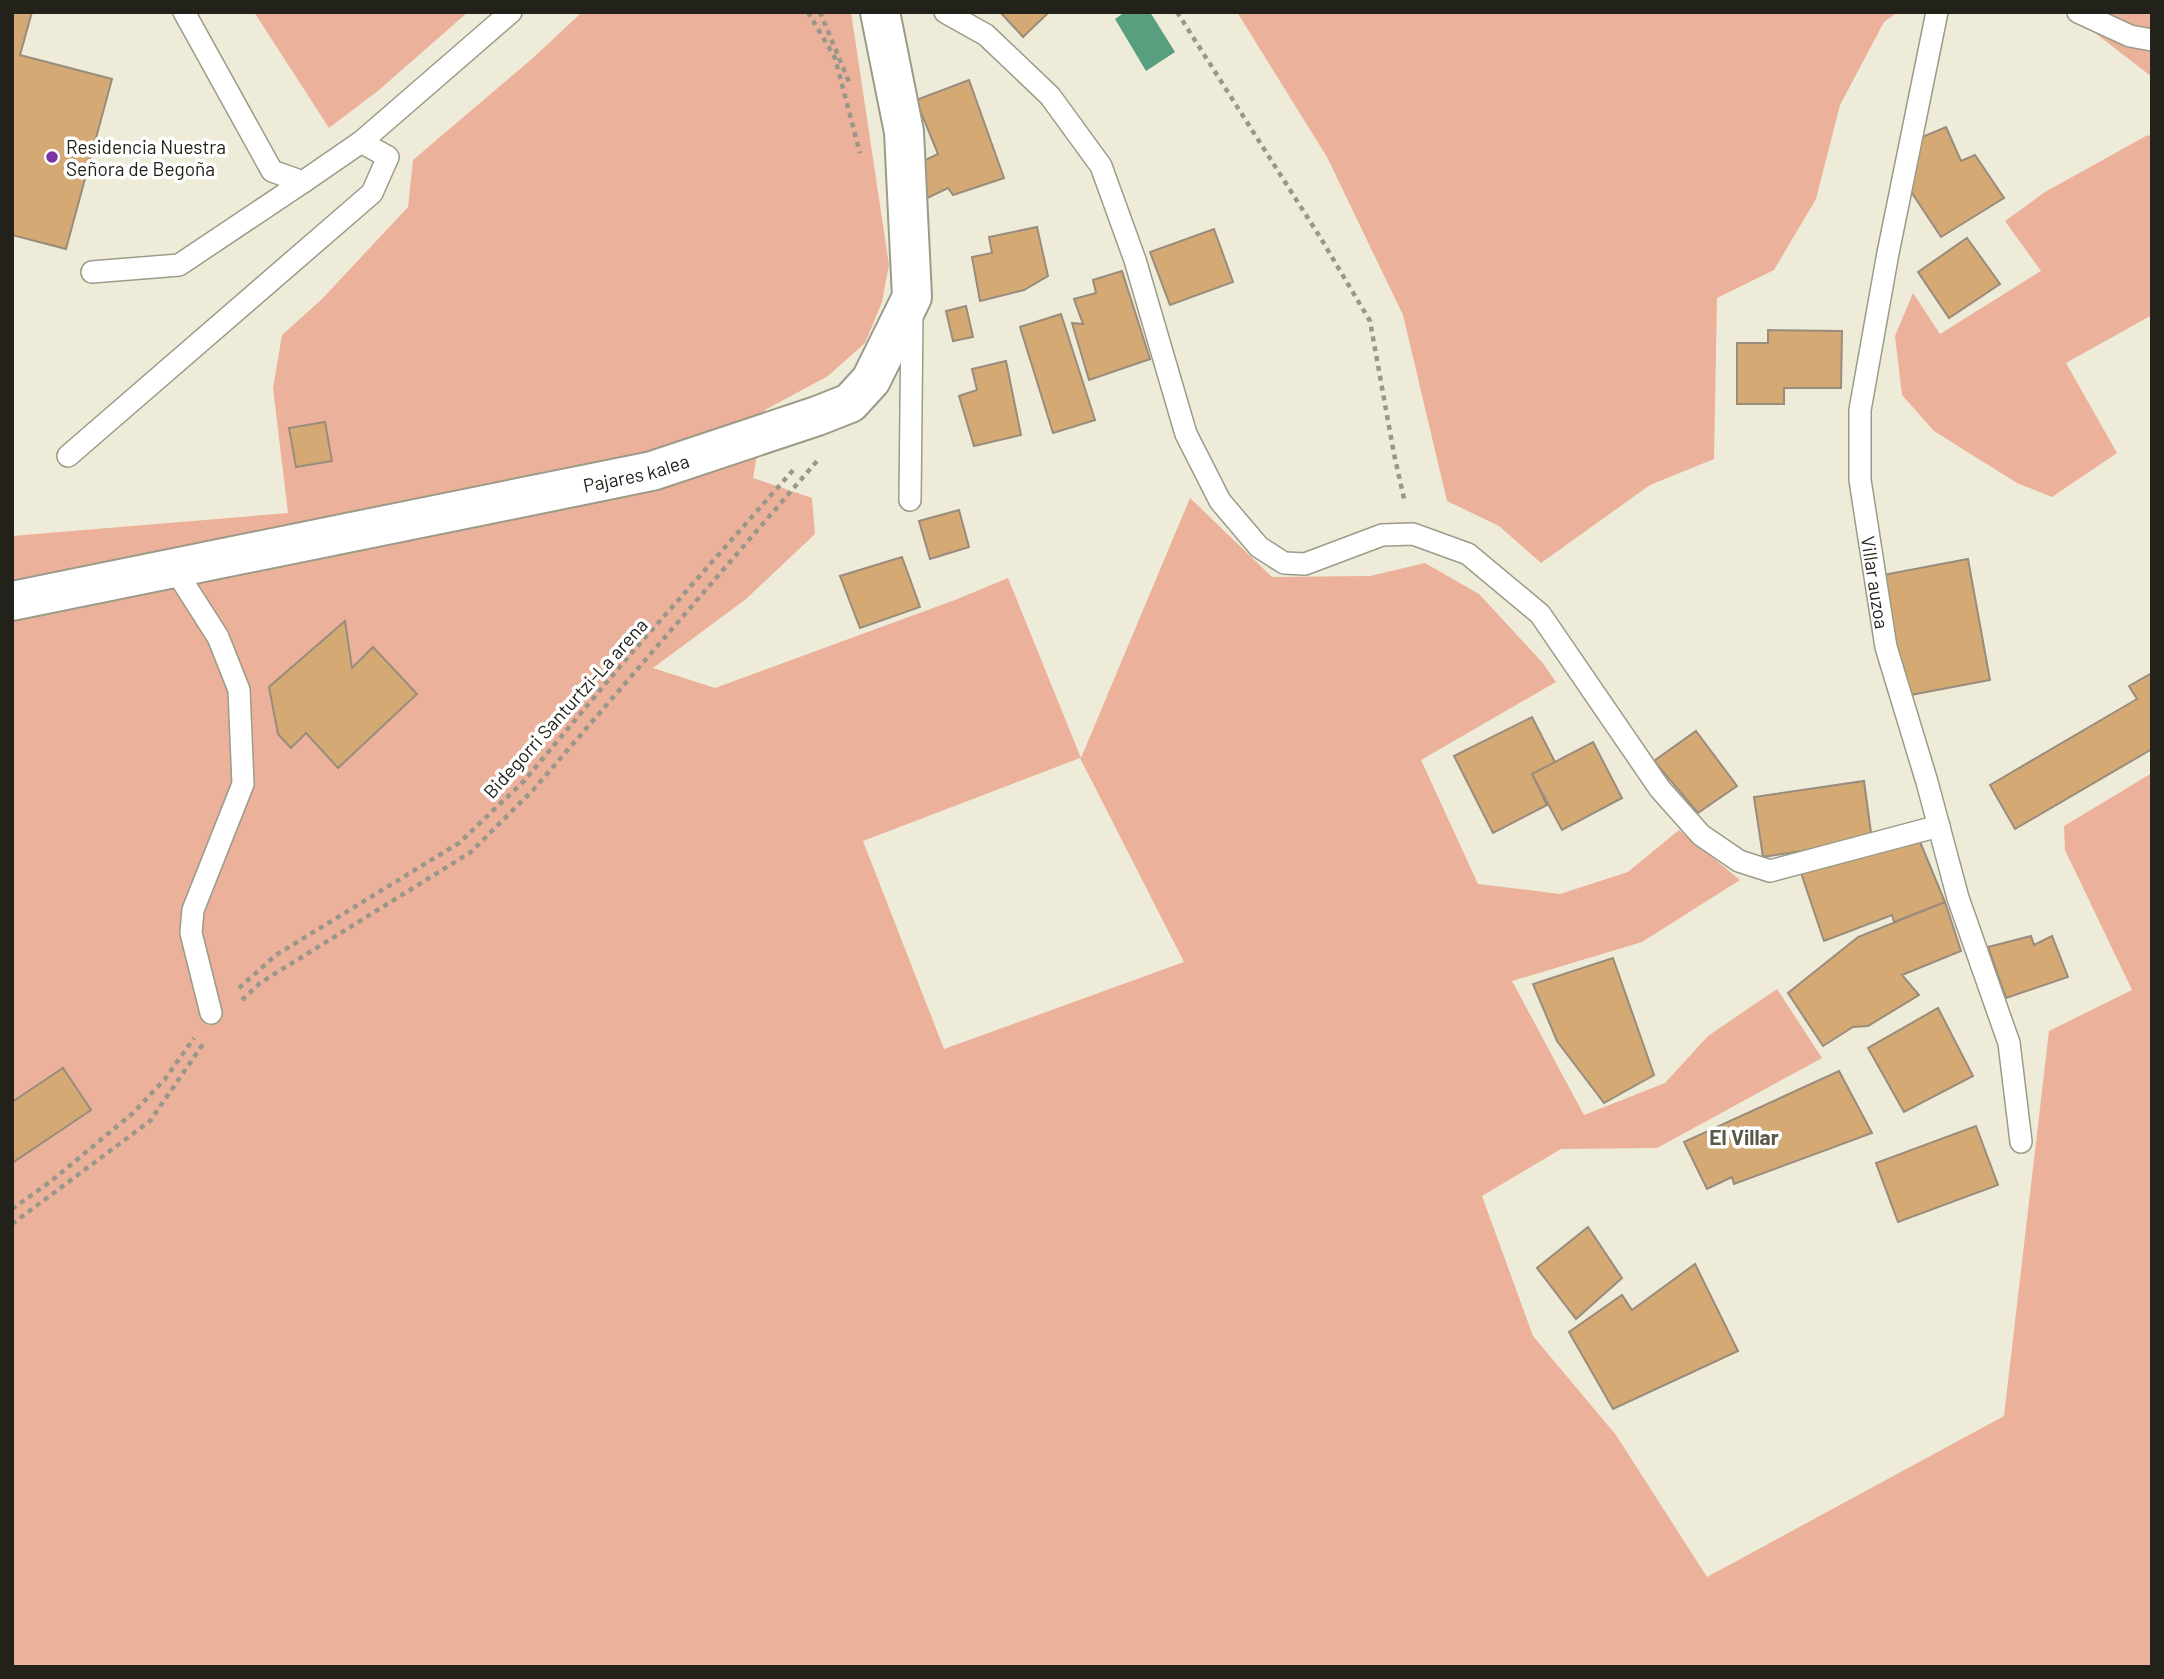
<svg xmlns="http://www.w3.org/2000/svg" width="2164" height="1679" font-family="Barlow,sans-serif">
<style>
.green{fill:#ebb19b;fill-rule:evenodd}
.water{fill:#589f7f}
.building{fill:#d5a973;stroke:#998c7d;stroke-width:2}
.lines{fill:none;stroke-linecap:round;stroke-linejoin:round}
.service-casing{stroke:#9c9b88;stroke-width:24}
.minor-casing{stroke:#9c9b88;stroke-width:42}
.path{stroke:#999789;stroke-width:4.5;stroke-dasharray:5 5;stroke-linecap:butt}
.service{stroke:#fff;stroke-width:21}
.minor{stroke:#fff;stroke-width:38}
.poi-dot{fill:#7b33a6;stroke:#fff;stroke-width:2.5}
.labels{text-anchor:middle;dominant-baseline:central;stroke-width:7;stroke-linejoin:round;paint-order:stroke}
.poi-label{font-size:19px;fill:#22211a;stroke:#fff;text-anchor:start}
.street-label{font-size:19px;fill:#22211a;stroke:#fff}
.neighbourhood-label{font-size:21px;font-weight:bold;fill:#5a5847;stroke:#fff}
</style>
<rect width="100%" height="100%" fill="#eeecd8"/>
<path class="green" d="M 254,12 L 468,12 L 379,90 L 329,128 Z
M 582,12 L 851,12 L 889,265 L 882,302 L 865,343 L 828,376 L 765,410 L 753,478 L 812,498 L 815,534 L 746,599 L 653,668 L 715,688 L 955,600 L 1008,578 L 1081,758 L 1190,498 L 1272,577 L 1370,576 L 1425,563 L 1479,594 L 1542,662 L 1556,682 L 1421,760 L 1478,884 L 1560,894 L 1628,872 L 1679,830 L 1740,880 L 1642,942 L 1512,981 L 1584,1115 L 1665,1083 L 1708,1036 L 1777,989 L 1822,1058 L 1657,1148 L 1561,1149 L 1482,1196 L 1533,1336 L 1616,1435 L 1707,1577 L 2004,1416 L 2049,1031 L 2132,990 L 2065,850 L 2064,826 L 2152,773 L 2152,1667 L 12,1667 L 12,536 L 288,513 L 273,388 L 282,335 L 322,299 L 408,207 L 413,160 L 534,57 ZM 1080,758 L 1184,962 L 944,1049 L 863,841 Z
M 1237,12 L 1898,12 L 1884,22 L 1840,105 L 1816,199 L 1774,270 L 1717,298 L 1714,459 L 1650,485 L 1541,563 L 1499,526 L 1447,501 L 1403,315 L 1327,157 Z
M 2068,12 L 2152,12 L 2152,77 Z
M 2152,135 L 2152,315 L 2066,363 L 2117,453 L 2052,497 L 2017,483 L 1934,431 L 1902,395 L 1895,336 L 1913,293 L 1940,334 L 2041,271 L 2005,221 L 2045,192 L 2146,136 Z"/>
<path class="water" d="M 1125,12 L 1150,12 L 1175,52 L 1146,71 L 1115,19 Z"/>
<path class="building" d="M 12,12 L 32,12 L 20,55 L 112,79 L 66,249 L 12,235 Z
M 1000,12 L 1049,12 L 1023,37 Z
M 969,80 L 1004,178 L 953,195 L 948,188 L 923,200 L 915,165 L 938,154 L 916,100 Z
M 1946,127 L 1961,161 L 1975,155 L 2004,198 L 1941,237 L 1910,190 L 1920,138 Z
M 1037,227 L 1048,276 L 1024,290 L 980,301 L 972,257 L 992,253 L 989,237 Z
M 1214,229 L 1233,282 L 1170,305 L 1150,252 Z
M 1967,238 L 2000,284 L 1949,318 L 1918,272 Z
M 1122,271 L 1150,359 L 1089,380 L 1072,323 L 1083,324 L 1074,299 L 1096,293 L 1093,280 Z
M 966,306 L 973,337 L 953,341 L 946,311 Z
M 1061,314 L 1095,420 L 1053,433 L 1020,327 Z
M 1768,330 L 1842,331 L 1841,388 L 1784,388 L 1784,404 L 1737,404 L 1737,343 L 1768,343 Z
M 1006,361 L 1021,435 L 974,446 L 959,396 L 977,390 L 972,369 Z
M 325,422 L 332,461 L 296,467 L 289,428 Z
M 959,510 L 969,547 L 930,559 L 919,521 Z
M 902,557 L 920,607 L 860,628 L 840,576 Z
M 1968,559 L 1990,680 L 1905,696 L 1883,575 Z
M 345,621 L 352,668 L 373,647 L 417,694 L 338,768 L 306,733 L 291,748 L 278,734 L 269,687 Z
M 2152,673 L 2152,749 L 2015,829 L 1990,785 L 2137,699 L 2129,686 Z
M 1532,717 L 1555,762 L 1532,774 L 1547,805 L 1493,833 L 1454,756 Z
M 1696,731 L 1737,786 L 1698,813 L 1654,761 Z
M 1593,742 L 1622,798 L 1562,830 L 1532,774 Z
M 1864,781 L 1872,840 L 1763,857 L 1754,797 Z
M 1918,837 L 1945,902 L 1894,922 L 1892,915 L 1824,941 L 1800,870 Z
M 1945,902 L 1961,951 L 1902,975 L 1919,995 L 1868,1026 L 1853,1027 L 1823,1046 L 1788,993 L 1858,937 Z
M 2031,936 L 2034,945 L 2052,936 L 2068,977 L 2006,998 L 1988,947 Z
M 1613,958 L 1654,1075 L 1604,1103 L 1557,1041 L 1533,984 Z
M 1938,1008 L 1973,1076 L 1904,1112 L 1868,1048 Z
M 63,1068 L 91,1110 L 12,1163 L 12,1102 Z
M 1839,1071 L 1872,1133 L 1734,1184 L 1732,1177 L 1707,1189 L 1684,1142 Z
M 1976,1126 L 1998,1185 L 1898,1222 L 1876,1163 Z
M 1588,1227 L 1622,1278 L 1576,1319 L 1537,1268 Z
M 1695,1264 L 1738,1351 L 1613,1409 L 1569,1332 L 1622,1295 L 1632,1310 Z"/>
<g class="lines">
<g class="service-casing">
<g id="service">
<path d="M 184,12 L 272,171 L 303,182 L 361,142"/>
<path d="M 945,12 L 986,35 L 1050,96 L 1101,166 L 1135,260 L 1186,434 L 1220,501 L 1259,547 L 1284,563 L 1305,564 L 1382,535 L 1413,534 L 1468,554 L 1540,614 L 1660,789 L 1701,835 L 1739,861 L 1770,871 L 1939,826"/>
<path id="s1" d="M 1937,12 L 1888,253 L 1860,410 L 1860,480 L 1886,647 L 1927,782 L 1958,898 L 2009,1043 L 2021,1142"/>
<path d="M 2078,12 L 2130,36 L 2152,40"/>
<path d="M 92,272 L 179,265 L 303,182"/>
<path d="M 68,456 L 372,193 L 388,157 L 361,142 L 511,12"/>
<path d="M 910,500 L 912,313"/>
<path d="M 174,568 L 218,637 L 239,690 L 243,784 L 193,910 L 191,933 L 211,1013"/>
</g>
</g>
<g class="minor-casing">
<g id="minor">
<path id="s2" d="M 12,601 L 652,471 L 817,416 L 850,403 L 871,380 L 912,297 L 904,132 L 880,12"/>
</g>
</g>
<path class="path" d="M 808,12 L 835,58 L 860,153
M 820,12 L 849,82
M 1177,12 L 1320,237 L 1370,321 L 1394,454 L 1405,503
M 239,988 L 276,955 L 459,843 L 524,781 L 628,657 L 795,468
M 242,1000 L 260,983 L 471,852 L 534,789 L 817,461
M 12,1209 L 50,1182 L 133,1113 L 165,1079 L 194,1038
M 12,1224 L 150,1121 L 203,1044"/>
<use href="#service" class="service"/>
<use href="#minor" class="minor"/>
</g>
<circle class="poi-dot" cx="52" cy="157" r="7"/>
<g class="labels">
<g class="poi-label">
<text x="66" y="146">Residencia Nuestra<tspan x="66" dy="22">Señora de Begoña</tspan></text>
</g>
<g class="street-label">
<text stroke="none"><textPath href="#s2" startOffset="637">Pajares kalea</textPath></text>
<text stroke="none"><textPath href="#s1" startOffset="579">Villar auzoa</textPath></text>
<text transform="translate(565 708) rotate(-48)">Bidegorri Santurtzi-La arena</text>
</g>
<g class="neighbourhood-label">
<text x="1744" y="1136">El Villar</text>
</g>
</g>
<rect width="2164" height="1679" fill="none" stroke="#22211a" stroke-width="28"/>
</svg>
